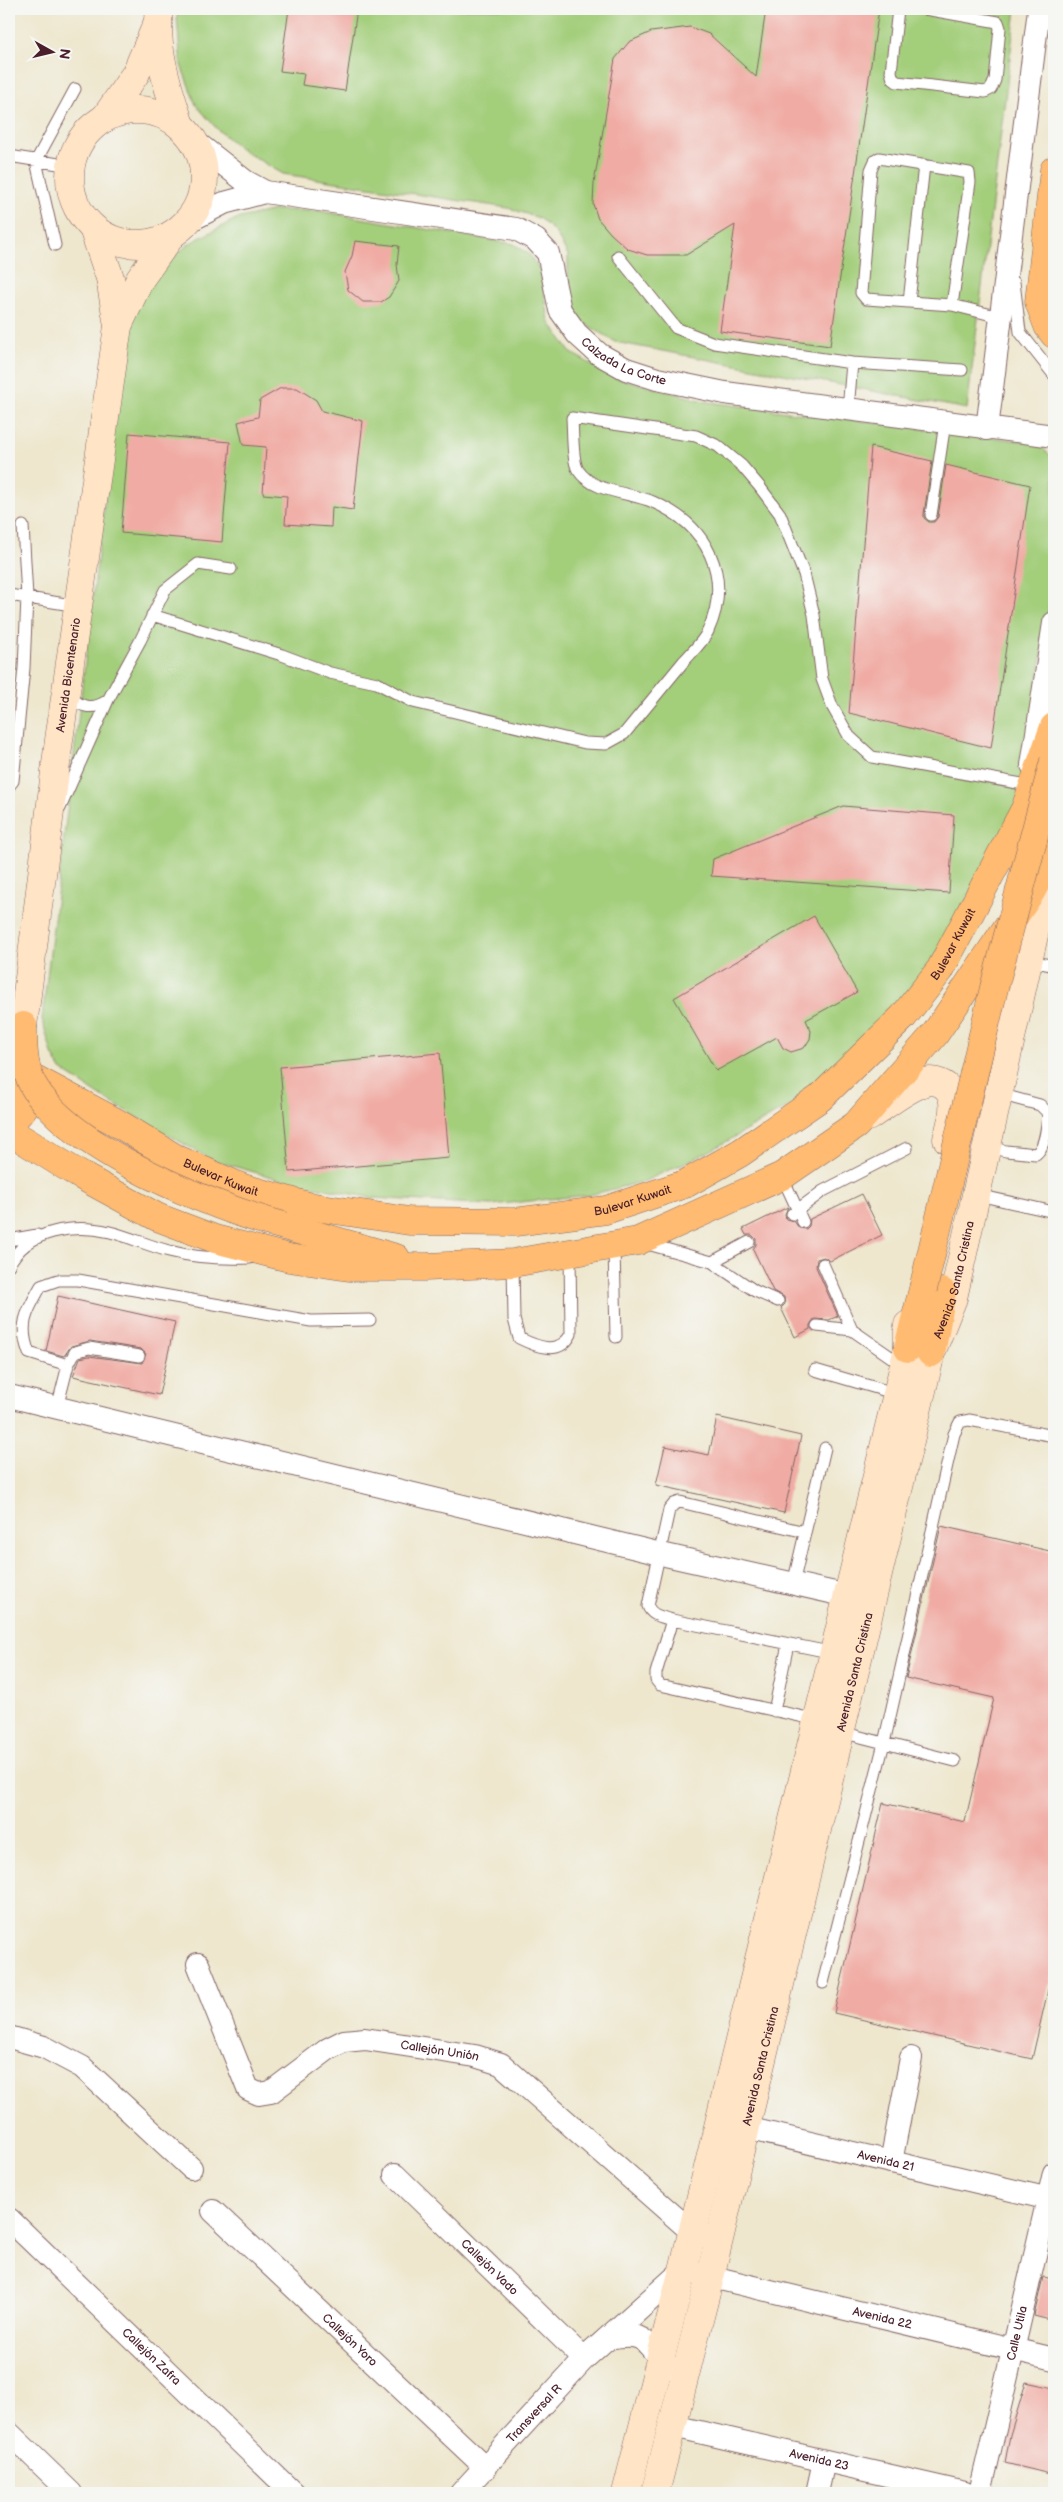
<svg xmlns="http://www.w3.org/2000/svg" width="1063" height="2502" font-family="'Balsamiq Sans',sans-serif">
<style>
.green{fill:#a3ce7a;stroke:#767652}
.building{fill:#f0aca4}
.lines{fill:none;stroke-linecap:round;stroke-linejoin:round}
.lane-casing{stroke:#836564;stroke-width:13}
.street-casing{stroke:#836564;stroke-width:24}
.secondary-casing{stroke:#836564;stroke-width:29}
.primary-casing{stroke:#836564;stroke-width:29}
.highway-casing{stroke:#836564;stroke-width:29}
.lane{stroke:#fff;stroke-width:11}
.street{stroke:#fff;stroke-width:22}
.secondary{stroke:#ffe4c6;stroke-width:28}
.primary{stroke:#febb71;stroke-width:28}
.highway{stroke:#febb71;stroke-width:28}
.primary-bridge-casing{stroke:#836564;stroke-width:29;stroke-linecap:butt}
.primary-bridge{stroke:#febb71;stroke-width:28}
.labels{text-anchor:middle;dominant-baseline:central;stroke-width:4;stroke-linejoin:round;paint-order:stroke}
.street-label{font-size:12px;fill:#4a1f2b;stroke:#f6f6f2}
</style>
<rect width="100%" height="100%" fill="#f6f6f2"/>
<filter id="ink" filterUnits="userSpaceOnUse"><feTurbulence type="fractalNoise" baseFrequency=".02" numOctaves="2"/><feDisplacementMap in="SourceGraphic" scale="10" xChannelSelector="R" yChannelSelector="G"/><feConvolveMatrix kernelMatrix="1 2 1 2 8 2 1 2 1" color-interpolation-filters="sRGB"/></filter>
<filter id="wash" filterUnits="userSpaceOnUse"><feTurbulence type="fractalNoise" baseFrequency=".0096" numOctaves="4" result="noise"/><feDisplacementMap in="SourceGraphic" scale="20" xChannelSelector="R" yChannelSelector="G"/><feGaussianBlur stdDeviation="1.12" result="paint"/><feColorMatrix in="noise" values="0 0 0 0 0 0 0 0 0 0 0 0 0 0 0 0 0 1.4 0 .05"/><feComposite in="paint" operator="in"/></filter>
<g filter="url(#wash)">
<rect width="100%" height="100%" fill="#eee7ce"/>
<path class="green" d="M 178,9 L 1016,9 L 967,409 L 615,342 L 581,321 L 568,289 L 568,255 L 555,232 L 539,218 L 508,208 L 283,174 L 242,150 L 218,130 L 196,105 L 181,65 L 177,18 Z
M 275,210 L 319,211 L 514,244 L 529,254 L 541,272 L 549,321 L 570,352 L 613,377 L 708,402 L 1037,443 L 1054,459 L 1054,575 L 1019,806 L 933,960 L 873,1035 L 793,1104 L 708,1152 L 645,1181 L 590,1195 L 491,1205 L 373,1198 L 289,1182 L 212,1160 L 107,1100 L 61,1070 L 52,1054 L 42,1019 L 124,340 L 137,303 L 166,263 L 190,243 L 236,219 Z"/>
<g id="blocks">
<path class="building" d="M 289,9 L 357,9 L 345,91 L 302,85 L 304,74 L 280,71 Z
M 766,9 L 879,9 L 830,346 L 720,331 L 735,225 L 686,255 L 647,255 L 628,249 L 611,234 L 598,219 L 593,204 L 594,183 L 615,59 L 629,42 L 651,32 L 690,27 L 709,34 L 756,77 Z
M 355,241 L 399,246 L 397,264 L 399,281 L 389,297 L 381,302 L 363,302 L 348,290 L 345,272 L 352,256 Z
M 281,388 L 297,388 L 316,400 L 322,411 L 363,421 L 353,510 L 332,507 L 331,527 L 285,524 L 287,496 L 263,494 L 266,447 L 243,445 L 238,422 L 258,417 L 260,400 Z
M 129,433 L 230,442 L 222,542 L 121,533 Z
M 871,447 L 932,461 L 924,514 L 924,518 L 929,522 L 934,522 L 938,517 L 946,465 L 1030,485 L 991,748 L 849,713 Z
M 843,806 L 954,815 L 949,893 L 711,876 L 713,859 Z
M 814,916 L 857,992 L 806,1020 L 811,1031 L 810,1039 L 804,1048 L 791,1052 L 783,1048 L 777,1037 L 716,1071 L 674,998 Z
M 440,1053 L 449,1158 L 289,1172 L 280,1067 Z
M 862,1194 L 882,1235 L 830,1261 L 824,1257 L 817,1259 L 816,1267 L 838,1316 L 829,1320 L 814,1319 L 810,1325 L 810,1329 L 795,1337 L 781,1308 L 785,1304 L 784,1297 L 773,1291 L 753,1249 L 756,1245 L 756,1239 L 752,1235 L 746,1235 L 743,1229 L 788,1207 L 785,1214 L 786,1219 L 794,1221 L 799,1228 L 806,1229 L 809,1226 L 810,1219 Z
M 58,1296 L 175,1322 L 159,1395 L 73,1376 L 80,1358 L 89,1356 L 142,1363 L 146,1354 L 141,1349 L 90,1341 L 71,1346 L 64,1356 L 46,1351 Z
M 717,1417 L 801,1436 L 784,1513 L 656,1485 L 665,1446 L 709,1455 Z
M 941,1526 L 1054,1552 L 1054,1964 L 1032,2059 L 834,2013 L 883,1803 L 965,1822 L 994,1698 L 906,1678 Z
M 1043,2277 L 1054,2279 L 1054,2321 L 1034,2316 Z
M 1026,2382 L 1054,2388 L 1054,2457 L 1050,2474 L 1005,2463 L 1010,2435 Z"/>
</g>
</g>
<g filter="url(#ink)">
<use href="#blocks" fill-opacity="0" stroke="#836564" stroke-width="1"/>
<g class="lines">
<g class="lane-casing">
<path id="lane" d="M 898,9 L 891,72 L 893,79 L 897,82 L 985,92 L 991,89 L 995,80 L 1000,28 L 998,22 L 925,9
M 9,156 L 71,166
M 55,245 L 36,161 L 75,89
M 618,256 L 676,328 L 714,343 L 852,363 L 962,370
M 1014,282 L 1020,332 L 1054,375
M 909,302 L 924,165
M 952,305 L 970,182 L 969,173 L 879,158 L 875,161 L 871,170 L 861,293 L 866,299 L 952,305 L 1000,317
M 848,410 L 852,363
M 931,515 L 945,423
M 9,595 L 78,606
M 152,615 L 282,655 L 330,673 L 377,683 L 413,702 L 585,743 L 606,744 L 624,734 C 644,710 664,685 684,661 C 692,652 703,642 708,631 C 733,576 707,525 653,502 C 630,492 593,493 578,470 C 572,461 573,430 572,418 L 696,436 L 718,446 L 742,466 L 759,486 L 780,514 L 804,574 L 814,615 L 822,679 L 832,706 L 849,736 L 872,757 L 1028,785
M 68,692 C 77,708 93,711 108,700
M 9,786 L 13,781 L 24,668 L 27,597 L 23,526
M 60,808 L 108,700 L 140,641 L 165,590 L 198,564 L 231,569
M 1028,960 L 1054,966
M 987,1147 L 1006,1151 L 1036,1154 C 1046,1146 1047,1125 1048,1113 L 1040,1105 L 999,1094
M 782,1176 L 803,1222
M 977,1193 L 987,1197 L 1054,1212
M 792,1214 L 823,1191 L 907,1148
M 9,1240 L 37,1235
M 644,1243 L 712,1262 L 755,1291 L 778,1301
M 614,1246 L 616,1337
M 712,1262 L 749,1242
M 513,1263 L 514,1319 L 519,1338 C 537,1347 560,1356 571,1334 L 570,1253
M 823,1264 L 852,1330
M 9,1265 C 27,1229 75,1224 110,1232 C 130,1237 149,1246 169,1251 C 195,1258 223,1259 250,1258
M 817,1326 L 852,1330 L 904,1366
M 68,1365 L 29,1353 C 18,1324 27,1311 41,1286 L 58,1280 L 78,1280 L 311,1321 L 370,1320
M 815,1370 L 897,1394
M 57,1408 L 68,1365 L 75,1352 L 89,1348 L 139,1356
M 793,1584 L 825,1448
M 672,1620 C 663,1617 651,1616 648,1606 L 669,1510 L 674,1504 L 680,1502 L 805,1532
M 774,1711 L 788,1644
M 817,1720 L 660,1685 L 656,1680 L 656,1673 L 672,1620 L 834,1653
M 841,1732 L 955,1761
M 823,1983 L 884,1743 L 954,1434 L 960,1422 L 969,1420 L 1054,1436"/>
</g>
<g class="street-casing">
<g id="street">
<path d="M 193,140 L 245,181 L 265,192"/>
<path id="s1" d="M 189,221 L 224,203 L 265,192 L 516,229 L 536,240 L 548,253 L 560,310 L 577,334 L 599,354 L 626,369 L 657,379 L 725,393 L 1054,436"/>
<path d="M 987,429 L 1039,9"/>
<path d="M 1032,765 L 1054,623"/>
<path d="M 9,1396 L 661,1554 L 848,1596"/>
<path id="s2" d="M 198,1964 L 248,2089 L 259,2094 L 271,2092 L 328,2049 L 344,2041 L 365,2039 L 475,2056 L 501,2064 L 692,2232 L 706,2236"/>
<path d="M 9,2037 L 44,2047 L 82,2067 L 191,2168"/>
<path id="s3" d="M 729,2124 L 1054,2200"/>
<path d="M 891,2162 L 911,2058"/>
<path id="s4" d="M 395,2175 L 584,2359"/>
<path id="s5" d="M 213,2211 L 486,2468"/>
<path id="s6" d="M 9,2219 L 293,2493"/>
<path d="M 608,2338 C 650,2330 643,2344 670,2368"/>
<path id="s7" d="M 673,2426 L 965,2493"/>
<path d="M 9,2433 L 71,2493"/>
<path id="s8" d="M 461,2493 L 584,2359 L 683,2270 L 1054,2359"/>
<path d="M 817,2493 L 824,2461"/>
<path id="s9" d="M 980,2493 L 1054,2173"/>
</g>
</g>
<g class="secondary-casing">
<g id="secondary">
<path d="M 159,9 C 154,48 168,88 180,125"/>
<circle cx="137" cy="177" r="67"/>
<path d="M 105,118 L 136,73 L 157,24"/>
<path d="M 94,231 L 110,278 L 118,326"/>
<path id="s10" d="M 23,1026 L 59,740 L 118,326 L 140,279 L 170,237"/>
<path d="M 868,1117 C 886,1105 905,1089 925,1082 C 930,1080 935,1081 940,1083 C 962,1092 951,1123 947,1139"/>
<path d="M 626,2493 L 683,2270 L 897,1394 L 908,1348 L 908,1325"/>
<path id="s11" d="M 655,2493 L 710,2277 L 931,1353 L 953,1298 L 1049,868"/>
</g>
</g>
<g class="primary-casing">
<g id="primary">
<path id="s12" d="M 9,1065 L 114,1121 L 177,1159 L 243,1188 L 308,1206 L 409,1221 L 515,1222 L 606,1210 L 685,1184 L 740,1153 L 820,1098 L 903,1017 L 940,970 L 1025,809 L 1054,727"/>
<path d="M 9,1120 C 31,1111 31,1086 19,1070"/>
<path d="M 9,1131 L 80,1175 L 157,1217 L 215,1239 L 289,1258 L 349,1267 L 426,1267 L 513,1263 L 638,1241 L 782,1176 L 856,1125 L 935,1034 L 1031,892 L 1054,850"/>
<path d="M 284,1226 L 396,1258"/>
<path d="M 908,1348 L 923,1289"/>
<path d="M 931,1353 L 942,1292"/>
</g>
</g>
<g class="highway-casing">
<path id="highway" d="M 1054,170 L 1039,302 L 1048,326 L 1054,334"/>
</g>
<use href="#lane" class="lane"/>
<use href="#street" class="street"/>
<use href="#secondary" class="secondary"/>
<use href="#primary" class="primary"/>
<use href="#highway" class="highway"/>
<g class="primary-bridge-casing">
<path id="primary-bridge" d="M 23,1026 C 23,1046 23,1067 33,1085 C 69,1149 214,1208 284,1226
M 923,1289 L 994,988 L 1054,761"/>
</g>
<use href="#primary-bridge" class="primary-bridge"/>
</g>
</g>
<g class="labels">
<g class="street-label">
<text stroke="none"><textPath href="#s1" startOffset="519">Calzada La Corte</textPath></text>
<text stroke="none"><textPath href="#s10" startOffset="354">Avenida Bicentenario</textPath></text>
<text stroke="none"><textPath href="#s12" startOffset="1080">Bulevar Kuwait</textPath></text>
<text stroke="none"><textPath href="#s12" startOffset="240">Bulevar Kuwait</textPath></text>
<text stroke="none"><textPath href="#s12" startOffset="660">Bulevar Kuwait</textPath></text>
<text stroke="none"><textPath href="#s11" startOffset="1250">Avenida Santa Cristina</textPath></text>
<text stroke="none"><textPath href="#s11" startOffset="845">Avenida Santa Cristina</textPath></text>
<text stroke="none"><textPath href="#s2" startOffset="345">Callejón Unión</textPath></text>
<text stroke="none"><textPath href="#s11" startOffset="440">Avenida Santa Cristina</textPath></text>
<text stroke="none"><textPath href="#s3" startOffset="161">Avenida 21</textPath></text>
<text stroke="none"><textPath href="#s4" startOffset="132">Callejón Vado</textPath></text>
<text stroke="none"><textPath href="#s8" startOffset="520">Avenida 22</textPath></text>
<text stroke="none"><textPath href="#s9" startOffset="164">Calle Utila</textPath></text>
<text stroke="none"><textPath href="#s5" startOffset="188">Callejón Yoro</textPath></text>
<text stroke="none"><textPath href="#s6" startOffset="198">Callejón Zafra</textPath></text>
<text stroke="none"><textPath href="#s8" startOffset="108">Transversal R</textPath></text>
<text stroke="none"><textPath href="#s7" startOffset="150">Avenida 23</textPath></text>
</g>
</g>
<rect width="1063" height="2502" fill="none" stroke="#f6f6f2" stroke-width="30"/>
<g transform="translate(52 52) rotate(98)" stroke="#f6f6f2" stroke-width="4" paint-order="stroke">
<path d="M0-4L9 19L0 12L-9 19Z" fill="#4a1f2b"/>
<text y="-8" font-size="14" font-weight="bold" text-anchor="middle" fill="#4a1f2b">N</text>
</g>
</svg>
